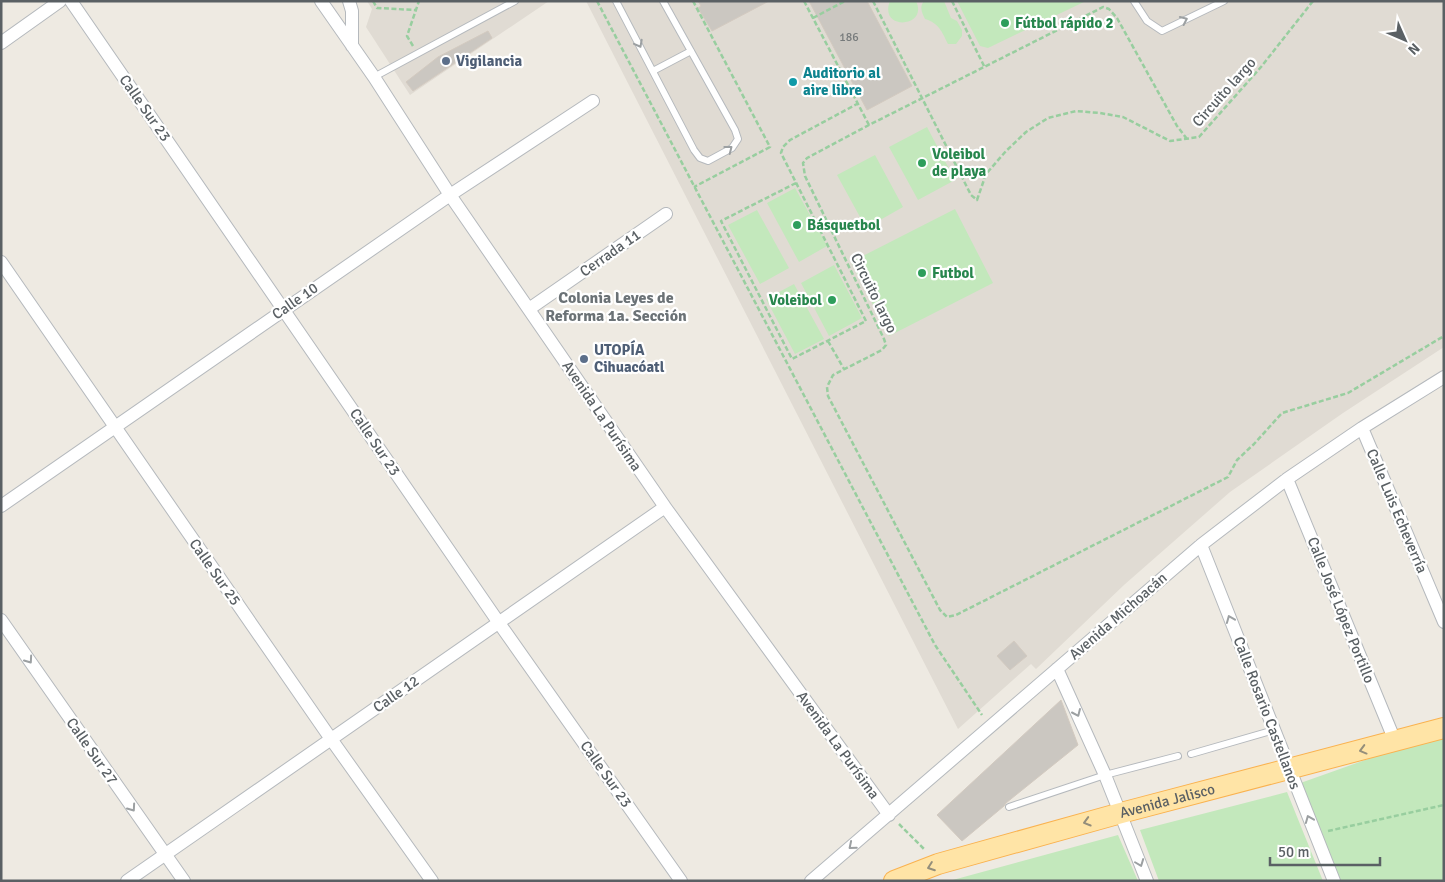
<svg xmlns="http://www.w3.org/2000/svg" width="1445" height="882" font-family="Signika,sans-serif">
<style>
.education{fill:#e0dbd3}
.green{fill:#c3e8bc}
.building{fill:#cbc7c1;stroke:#d3cac0}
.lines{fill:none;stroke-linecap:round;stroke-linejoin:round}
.lane-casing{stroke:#b5b9bd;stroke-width:8}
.street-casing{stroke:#b5b9bd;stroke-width:14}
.primary-casing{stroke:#fab24f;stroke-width:22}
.path{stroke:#98ce9f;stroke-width:2.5;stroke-dasharray:5 2.5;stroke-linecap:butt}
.lane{stroke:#fff;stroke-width:6}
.street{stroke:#fff;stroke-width:12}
.primary{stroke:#ffe4a6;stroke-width:20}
.oneway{stroke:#9ca0a2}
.oneway2{stroke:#948e7b}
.leisure-dot{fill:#2e9e5b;stroke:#fff;stroke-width:2}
.service-dot{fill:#5c6f8a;stroke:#fff;stroke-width:2}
.culture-dot{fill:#0f9aa8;stroke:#fff;stroke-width:2}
.labels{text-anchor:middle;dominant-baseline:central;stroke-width:4.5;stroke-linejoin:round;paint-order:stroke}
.number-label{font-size:12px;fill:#767a7b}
.leisure-label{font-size:15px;font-weight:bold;fill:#27864d;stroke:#fff;text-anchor:start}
.service-label{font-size:15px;font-weight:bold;fill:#4e5e75;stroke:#fff;text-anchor:start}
.culture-label{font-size:15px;font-weight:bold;fill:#0d838f;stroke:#fff;text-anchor:start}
.street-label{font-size:15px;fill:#5a6064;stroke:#fff}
.neighbourhood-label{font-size:16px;font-weight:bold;fill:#6b7276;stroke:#fff}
</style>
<rect width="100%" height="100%" fill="#eeeae2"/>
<path class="education" d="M 367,1 L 549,1 L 410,95 L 366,27 L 372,9 Z
M 586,1 L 1444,1 L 1444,347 L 1343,413 L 1230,492 L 1124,585 L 1036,669 L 1031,664 L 958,729 Z"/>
<path class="green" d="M 890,1 L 916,1 C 929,28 878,31 890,1 Z
M 924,1 L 944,1 L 951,18 L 957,21 L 962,30 L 962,36 L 956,44 L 948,44 C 942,32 939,23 925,19 C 922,13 919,7 924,1 Z
M 957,1 L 1086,1 L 988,48 L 980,46 Z
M 927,127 L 955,180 L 918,200 L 889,147 Z
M 875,155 L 903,207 L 866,228 L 837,175 Z
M 795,188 L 827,246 L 799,262 L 767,203 Z
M 955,209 L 993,283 L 889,336 L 851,262 Z
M 757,210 L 789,268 L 760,284 L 728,225 Z
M 834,265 L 862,318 L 829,336 L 801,283 Z
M 794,284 L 824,339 L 795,354 L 766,299 Z
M 1444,732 L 1444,881 L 1340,881 L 1292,786 Z
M 1287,792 L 1323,881 L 1159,881 L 1140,830 Z
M 1118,835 L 1138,881 L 949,881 Z"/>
<path class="building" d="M 698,1 L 769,1 L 712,31 L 698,8 L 701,6 Z
M 809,1 L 867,1 L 912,86 L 867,110 Z
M 488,31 L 492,38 L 413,91 L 406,82 L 438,57 Z
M 1014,641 L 1027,656 L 1010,670 L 997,656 Z
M 1061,700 L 1078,745 L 1006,803 L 1004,806 L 962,841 L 937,815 Z"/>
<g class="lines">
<g class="lane-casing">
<path id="lane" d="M 616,1 L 694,150 L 700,158 L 708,161 L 732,148 L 738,139 L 735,130 L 663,1
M 1134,1 L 1147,21 L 1162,31 L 1224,1
M 653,71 L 691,51
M 374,77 L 515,1
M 1191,754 L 1274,730
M 1009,807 L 1105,775 L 1178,756"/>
</g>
<g class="street-casing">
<path id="street" d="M 71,1 L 499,623 L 681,881
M 321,1 L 374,77 L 450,195 L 665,507 L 889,815
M 349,1 L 352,11 L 352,46
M 1,43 L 60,1
M 1,262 L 331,739 L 432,881
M 529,309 L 666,214
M 1362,428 L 1444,622
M 1287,479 L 1395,741
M 1,506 L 450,195 L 593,101
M 1201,545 L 1334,881
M 1,620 L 184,881
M 1057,669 L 1105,775 L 1147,881
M 127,881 L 665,507
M 811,881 L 1201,545 L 1287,479 L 1362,428 L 1444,377"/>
</g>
<g class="primary-casing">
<g id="primary">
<path id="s1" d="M 894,881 L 938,864 L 1121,813 L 1444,728"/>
</g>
</g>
<path class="path" d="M 373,1 L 377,8 L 416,10
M 597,1 L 935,645 L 982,715
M 693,1 L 770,147 L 694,187
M 804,1 L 869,125
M 873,1 L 971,195 L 977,200 L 986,174 L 1006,151 L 1026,132 L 1048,118 L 1076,111 L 1100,113 L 1123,117 L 1170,141 L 1199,137 L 1261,67 L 1313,1
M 952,1 L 985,68
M 813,18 L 845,1
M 413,46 L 407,36 L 419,1
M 1187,139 L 1177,126 L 1117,18 L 1109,9 L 1103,7 L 869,125 L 807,158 L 803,163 L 805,176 L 884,339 L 886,345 L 882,350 L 833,375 L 827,387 L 828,396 L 940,610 L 947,617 L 956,615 L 1228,477 L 1237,460 L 1254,444 L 1282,413 L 1348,393 L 1444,336
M 796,183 L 721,221 L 792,359 L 866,321 L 781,153 L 783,147 L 790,140 L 857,104
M 828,341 L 844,369
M 899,824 L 925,850
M 1328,831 L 1444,805"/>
<use href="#lane" class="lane"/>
<use href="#street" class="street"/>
<use href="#primary" class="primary"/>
</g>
<defs><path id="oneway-chevron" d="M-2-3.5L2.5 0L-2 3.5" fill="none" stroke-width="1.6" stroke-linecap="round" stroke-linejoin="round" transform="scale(1.25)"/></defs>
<g class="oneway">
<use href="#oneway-chevron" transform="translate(1184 20) rotate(-25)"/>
<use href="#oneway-chevron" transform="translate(639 44) rotate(62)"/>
<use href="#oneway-chevron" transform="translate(729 149) rotate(-38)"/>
<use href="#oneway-chevron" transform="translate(1230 619) rotate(-112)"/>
<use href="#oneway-chevron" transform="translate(29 660) rotate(55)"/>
<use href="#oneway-chevron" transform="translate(1077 713) rotate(66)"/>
<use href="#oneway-chevron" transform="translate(132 808) rotate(55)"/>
<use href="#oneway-chevron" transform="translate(1309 819) rotate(-112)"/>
<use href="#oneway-chevron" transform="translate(852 846) rotate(140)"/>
<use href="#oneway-chevron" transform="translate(1140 863) rotate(69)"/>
</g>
<g class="oneway2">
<use href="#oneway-chevron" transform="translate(1363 750) rotate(165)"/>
<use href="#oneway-chevron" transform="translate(1087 822) rotate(164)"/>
<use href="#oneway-chevron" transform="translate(931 867) rotate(160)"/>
</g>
<g class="leisure-dot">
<circle cx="1005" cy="23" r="5"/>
<circle cx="922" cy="163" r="5"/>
<circle cx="797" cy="225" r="5"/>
<circle cx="922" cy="273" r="5"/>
<circle cx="832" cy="300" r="5"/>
</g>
<g class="service-dot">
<circle cx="446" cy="61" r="5"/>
<circle cx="584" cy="359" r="5"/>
</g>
<circle class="culture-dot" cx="793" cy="82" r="5"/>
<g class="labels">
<g class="number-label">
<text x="849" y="37">186</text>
</g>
<g class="leisure-label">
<text x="1015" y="23">Fútbol rápido 2</text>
<text x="932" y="154">Voleibol<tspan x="932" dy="17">de playa</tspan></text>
<text x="807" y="225">Básquetbol</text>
<text x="932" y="273">Futbol</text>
<text x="822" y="300" text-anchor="end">Voleibol</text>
</g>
<g class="service-label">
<text x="456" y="61">Vigilancia</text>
<text x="594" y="350">UTOPÍA<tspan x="594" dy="17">Cihuacóatl</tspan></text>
</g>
<g class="culture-label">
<text x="803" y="73">Auditorio al<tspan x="803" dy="17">aire libre</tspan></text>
</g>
<g class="street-label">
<text transform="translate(1224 92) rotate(-48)">Circuito largo</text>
<text transform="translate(145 108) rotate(55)">Calle Sur 23</text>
<text transform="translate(610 253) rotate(-35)">Cerrada 11</text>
<text transform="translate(874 293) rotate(64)">Circuito largo</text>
<text transform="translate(295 301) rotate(-35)">Calle 10</text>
<text transform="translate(602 416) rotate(56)">Avenida La Purísima</text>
<text transform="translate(375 442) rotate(56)">Calle Sur 23</text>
<text transform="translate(1397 511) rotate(67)">Calle Luis Echeverría</text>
<text transform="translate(215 572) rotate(55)">Calle Sur 25</text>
<text transform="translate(1341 610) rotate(68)">Calle José López Portillo</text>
<text transform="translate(1118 616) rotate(-41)">Avenida Michoacán</text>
<text transform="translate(396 694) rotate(-35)">Calle 12</text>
<text transform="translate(1267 713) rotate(69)">Calle Rosario Castellanos</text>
<text transform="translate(838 745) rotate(54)">Avenida La Purísima</text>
<text transform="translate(92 751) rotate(55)">Calle Sur 27</text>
<text transform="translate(606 774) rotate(55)">Calle Sur 23</text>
<text stroke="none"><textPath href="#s1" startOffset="285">Avenida Jalisco</textPath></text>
</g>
<g class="neighbourhood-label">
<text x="616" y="298">Colonia Leyes de<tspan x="616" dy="18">Reforma 1a. Sección</tspan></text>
</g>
</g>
<rect width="1445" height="882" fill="none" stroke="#5a6064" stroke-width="5"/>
<g transform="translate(1405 40) rotate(135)" stroke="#ffffff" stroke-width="4" paint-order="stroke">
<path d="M0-4L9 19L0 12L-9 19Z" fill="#5a6064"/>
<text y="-8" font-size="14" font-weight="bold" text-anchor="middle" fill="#5a6064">N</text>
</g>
<path d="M1270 857v8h110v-8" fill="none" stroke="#5a6064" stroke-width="2.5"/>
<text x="1278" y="857" font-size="15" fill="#5a6064" stroke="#ffffff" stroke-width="4" paint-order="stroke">50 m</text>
</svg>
